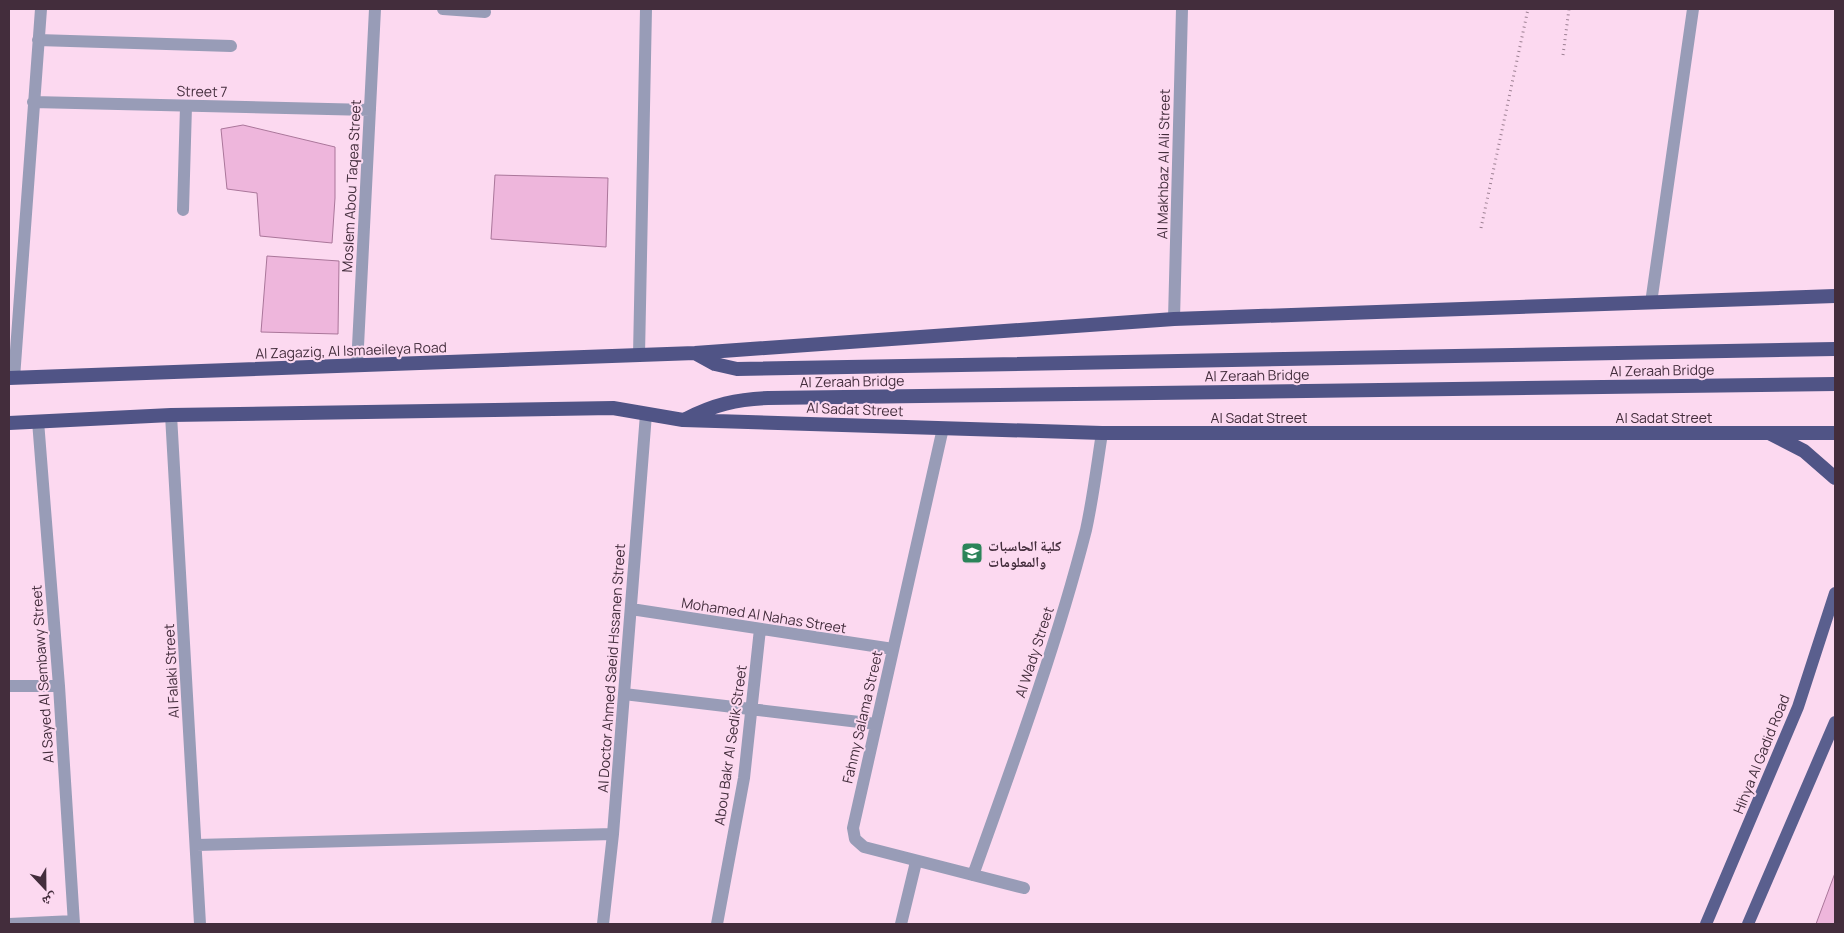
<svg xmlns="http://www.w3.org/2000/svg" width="1844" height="933" font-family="Manrope,'Noto Naskh Arabic',sans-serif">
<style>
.building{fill:#eeb6dc;stroke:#aa769a}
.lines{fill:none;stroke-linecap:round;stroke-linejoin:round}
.path{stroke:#9d8093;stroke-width:3;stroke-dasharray:1 4;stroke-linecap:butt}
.minor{stroke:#989cb7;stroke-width:12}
.primary{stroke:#5a5f8e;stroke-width:12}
.trunk{stroke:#505486;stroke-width:14}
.labels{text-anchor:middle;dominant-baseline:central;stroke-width:4;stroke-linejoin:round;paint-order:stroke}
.street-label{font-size:14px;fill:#432d3c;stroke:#fcd9f0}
.poi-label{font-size:14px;font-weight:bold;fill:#432d3c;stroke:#fcd9f0;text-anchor:start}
</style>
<rect width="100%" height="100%" fill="#fcd9f0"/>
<path class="building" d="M 243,125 L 335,147 L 335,198 L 332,243 L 260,236 L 257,193 L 227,189 L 221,129 Z
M 495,175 L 608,178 L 606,247 L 491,239 Z
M 267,256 L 339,261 L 338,334 L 261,332 Z
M 1835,873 L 1835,924 L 1816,924 Z"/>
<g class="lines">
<path class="path" d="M 1563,55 L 1569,9
M 1481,228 L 1528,9"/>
<path class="minor" d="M 443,9 L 485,12
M 38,40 L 231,46
M 33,102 L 370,110
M 183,210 L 186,106
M 1651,303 L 1693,9
M 1174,319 L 1182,9
M 639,355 L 646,9
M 357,366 L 375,9
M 14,378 L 41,9
M 171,415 L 200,924
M 38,421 L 59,686 L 74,924
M 943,428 L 853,828 L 855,839 L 864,847 L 1024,888
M 631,609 L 893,649
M 9,686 L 59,686
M 624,694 L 876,724
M 196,845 L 613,834
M 973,875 C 1014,761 1056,647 1086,530 C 1093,498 1097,465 1102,433
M 9,924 L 74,921
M 603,924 L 613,834 L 646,414
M 717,924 L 744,778 L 760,629
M 901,924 L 916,862"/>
<path class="primary" d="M 1706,924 L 1798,707 L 1835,593
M 1748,924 L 1835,722"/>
<path class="trunk" d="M 695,353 L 715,364 L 737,369 L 1835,349
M 9,378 L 695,353 L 1174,319 L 1835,296
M 686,419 C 713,405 737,399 768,398 L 1835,384
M 9,423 L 171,415 L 613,408 L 683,420 L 1102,433 L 1835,433
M 1771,434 L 1804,451 L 1835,478"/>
</g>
<defs>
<g id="university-square" transform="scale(1.125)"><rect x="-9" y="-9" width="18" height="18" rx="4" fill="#2b8459" stroke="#fcd9f0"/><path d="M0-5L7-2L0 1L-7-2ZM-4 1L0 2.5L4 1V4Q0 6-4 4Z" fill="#fff"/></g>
</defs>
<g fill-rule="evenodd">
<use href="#university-square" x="972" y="553"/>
</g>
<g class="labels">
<g class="street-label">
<text transform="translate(202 91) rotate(1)">Street 7</text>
<text transform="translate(1163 164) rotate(-89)">Al Makhbaz Al Ali Street</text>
<text transform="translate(351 186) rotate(-87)">Moslem Abou Taqea Street</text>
<text transform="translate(351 350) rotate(-2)">Al Zagazig, Al Ismaeileya Road</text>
<text transform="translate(1662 370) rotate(-1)">Al Zeraah Bridge</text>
<text transform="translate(1257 375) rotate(-1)">Al Zeraah Bridge</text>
<text transform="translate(852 381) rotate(-1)">Al Zeraah Bridge</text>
<text transform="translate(855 409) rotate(2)">Al Sadat Street</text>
<text x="1259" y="417">Al Sadat Street</text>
<text x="1664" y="417">Al Sadat Street</text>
<text transform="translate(764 615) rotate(9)">Mohamed Al Nahas Street</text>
<text transform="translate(1034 652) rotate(-72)">Al Wady Street</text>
<text transform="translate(611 668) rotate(-86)">Al Doctor Ahmed Saeid Hssanen Street</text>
<text transform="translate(171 671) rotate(-93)">Al Falaki Street</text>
<text transform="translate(42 674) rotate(-94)">Al Sayed Al Sembawy Street</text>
<text transform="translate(862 717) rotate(-77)">Fahmy Salama Street</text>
<text transform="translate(730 745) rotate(-82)">Abou Bakr Al Sedik Street</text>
<text transform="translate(1761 754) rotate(-68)">Hihya Al Gadid Road</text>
</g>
<g class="poi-label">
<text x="988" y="545">كلية الحاسبات<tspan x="988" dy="16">والمعلومات</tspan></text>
</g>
</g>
<rect width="1844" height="933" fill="none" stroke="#432d3c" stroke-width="20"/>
<g transform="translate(45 888) rotate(158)" stroke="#fcd9f0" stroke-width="4" paint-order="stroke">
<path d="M0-4L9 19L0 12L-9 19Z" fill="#432d3c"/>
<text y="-8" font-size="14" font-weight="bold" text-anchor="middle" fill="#432d3c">ش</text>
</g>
</svg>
